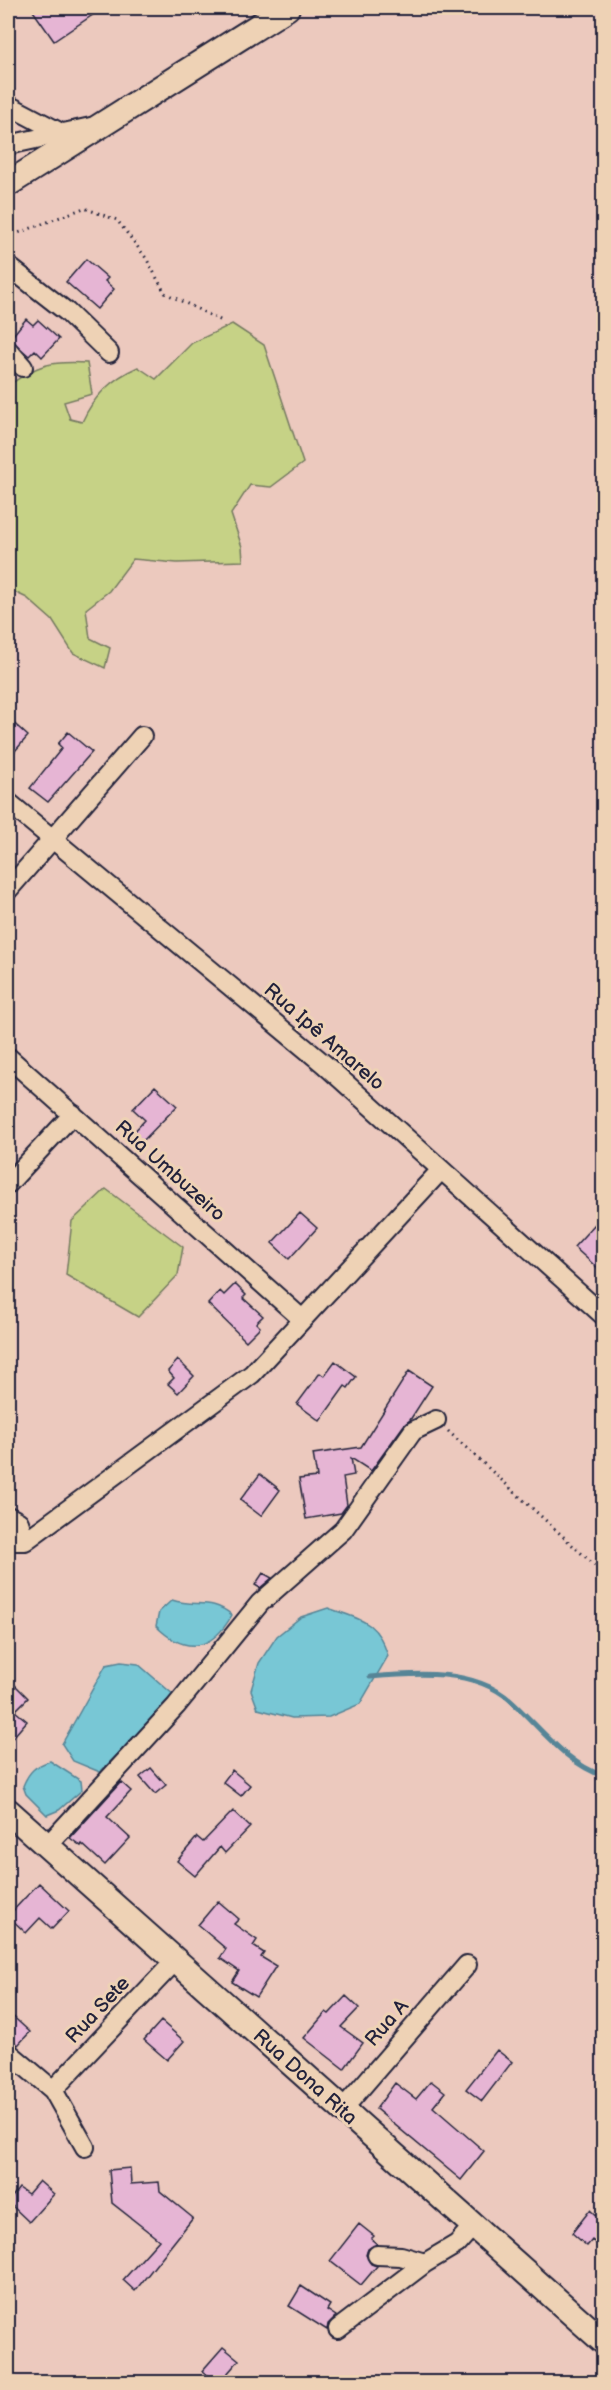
<svg xmlns="http://www.w3.org/2000/svg" width="611" height="2390" font-family="'Balsamiq Sans',sans-serif">
<style>
.green{fill:#c6d286;stroke:#747a60;stroke-width:1.5}
.water{fill:#78c7d5;stroke:#568597;stroke-width:1.5}
.lines{fill:none;stroke-linecap:round;stroke-linejoin:round}
.stream{stroke:#568597;stroke-width:5}
.building{fill:#e6b5d4;stroke:#22223b;stroke-width:1.5}
.minor-casing{stroke:#22223b;stroke-width:22}
.major-casing{stroke:#22223b;stroke-width:28}
.path{stroke:#22223b;stroke-width:3;stroke-dasharray:1.5 4.5;stroke-linecap:butt}
.minor{stroke:#eed2b5;stroke-width:18}
.major{stroke:#eed2b5;stroke-width:24}
.labels{text-anchor:middle;dominant-baseline:central;stroke-width:6;stroke-linejoin:round;paint-order:stroke}
.street-label{font-size:20px;fill:#22223b;stroke:#eed2b5}
</style>
<rect width="100%" height="100%" fill="#ecc9be"/>
<filter id="ink" filterUnits="userSpaceOnUse"><feTurbulence type="fractalNoise" baseFrequency=".0167" numOctaves="2"/><feDisplacementMap in="SourceGraphic" scale="12" xChannelSelector="R" yChannelSelector="G"/><feConvolveMatrix kernelMatrix="1 2 1 2 8 2 1 2 1" color-interpolation-filters="sRGB"/></filter>
<g filter="url(#ink)">
<path class="green" d="M 232,324 L 264,345 L 303,463 L 271,487 L 250,485 L 231,514 L 242,547 L 243,561 L 177,563 L 133,559 L 109,591 L 86,609 L 90,638 L 110,648 L 105,668 L 73,653 L 52,620 L 27,598 L 8,589 L 8,414 L 13,398 L 8,386 C 38,364 50,361 87,363 L 92,394 L 64,402 L 70,419 L 82,422 C 94,396 111,379 138,367 L 156,379 L 192,343 Z
M 106,1189 L 183,1247 L 178,1275 L 138,1317 L 66,1275 L 72,1221 Z"/>
<path class="water" d="M 172,1600 C 197,1608 210,1597 232,1615 C 212,1651 185,1655 156,1626 L 159,1612 Z
M 328,1608 C 361,1620 377,1620 388,1656 L 360,1704 L 329,1717 L 292,1718 L 258,1709 L 251,1690 L 259,1663 L 277,1636 L 301,1617 Z
M 121,1662 L 138,1664 L 175,1696 L 100,1772 L 73,1761 L 62,1744 L 106,1665 Z
M 50,1761 L 81,1781 L 82,1790 L 59,1810 L 47,1815 L 26,1794 L 23,1786 C 29,1771 35,1766 50,1761 Z"/>
<g class="lines">
<path class="stream" d="M 370,1677 C 415,1673 475,1668 511,1701 C 539,1726 566,1764 604,1776"/>
</g>
<path class="building" d="M 31,8 L 103,8 L 54,41 Z
M 86,259 L 108,278 L 105,281 L 114,289 L 97,309 L 66,282 Z
M 26,319 L 33,325 L 38,320 L 59,339 L 42,357 L 35,350 L 29,356 L 10,339 Z
M 8,718 L 28,736 L 8,759 Z
M 68,732 L 92,752 L 48,802 L 30,788 L 62,748 L 58,744 Z
M 155,1086 L 177,1106 L 140,1144 L 131,1135 L 145,1120 L 133,1109 Z
M 300,1213 L 317,1228 L 289,1259 L 272,1243 Z
M 595,1224 L 603,1231 L 603,1273 L 574,1247 Z
M 235,1284 L 246,1295 L 243,1298 L 263,1316 L 256,1323 L 260,1327 L 246,1341 L 208,1304 L 220,1291 L 224,1295 Z
M 178,1360 L 194,1376 L 178,1393 L 168,1384 L 174,1378 L 168,1371 Z
M 335,1361 L 356,1377 L 348,1388 L 345,1386 L 320,1421 L 297,1404 L 320,1373 L 324,1376 Z
M 409,1371 L 432,1386 L 410,1420 L 404,1425 L 371,1471 L 351,1458 L 354,1475 L 343,1477 L 347,1505 L 341,1513 L 306,1519 L 299,1479 L 317,1477 L 313,1454 L 361,1447 Z
M 260,1474 L 280,1490 L 261,1516 L 240,1500 Z
M 263,1573 L 272,1578 L 260,1588 L 255,1585 Z
M 8,1678 L 28,1698 L 15,1711 L 27,1721 L 8,1743 Z
M 151,1768 L 166,1785 L 155,1794 L 140,1777 Z
M 232,1770 L 250,1785 L 241,1796 L 223,1782 Z
M 121,1782 L 131,1791 L 107,1817 L 130,1838 L 105,1865 L 82,1844 L 81,1846 L 70,1838 Z
M 233,1811 L 250,1827 L 225,1853 L 220,1847 L 195,1876 L 177,1861 L 197,1837 L 203,1842 Z
M 39,1883 L 69,1911 L 52,1929 L 40,1918 L 26,1933 L 8,1916 Z
M 218,1901 L 239,1919 L 234,1924 L 257,1940 L 253,1946 L 264,1953 L 261,1957 L 276,1966 L 256,1997 L 232,1982 L 239,1971 L 220,1958 L 226,1949 L 198,1925 Z
M 346,1996 L 359,2008 L 341,2027 L 363,2043 L 344,2069 L 304,2038 L 326,2012 L 329,2014 Z
M 8,2012 L 30,2032 L 18,2045 L 8,2036 Z
M 161,2021 L 184,2041 L 167,2060 L 144,2040 Z
M 497,2050 L 512,2062 L 482,2101 L 466,2089 Z
M 431,2081 L 445,2092 L 433,2107 L 484,2151 L 461,2180 L 376,2109 L 395,2083 L 416,2099 Z
M 130,2168 L 131,2184 L 159,2182 L 160,2191 L 193,2218 L 135,2291 L 123,2280 L 159,2240 L 112,2203 L 109,2170 Z
M 39,2181 L 54,2194 L 29,2222 L 8,2202 L 19,2188 L 28,2194 Z
M 590,2210 L 603,2222 L 603,2249 L 592,2240 L 587,2246 L 572,2233 Z
M 359,2224 L 374,2236 L 371,2239 L 377,2244 L 368,2249 L 366,2255 L 371,2264 L 377,2266 L 361,2285 L 330,2261 Z
M 301,2286 L 330,2305 L 327,2310 L 336,2316 L 328,2324 L 327,2330 L 289,2306 Z
M 223,2347 L 239,2360 L 220,2382 L 216,2382 L 202,2371 Z"/>
<g class="lines">
<g class="minor-casing">
<path id="minor" d="M 8,105 L 63,134
M 8,145 L 91,127
M 8,266 L 67,312 L 109,353
M 8,350 L 23,367
M 8,802 L 324,1064 L 604,1316
M 8,890 L 142,736
M 8,1057 L 302,1319
M 8,1184 L 73,1114
M 8,1516 L 19,1522 L 25,1541
M 8,1541 L 25,1541 L 252,1374 L 441,1170
M 47,1846 L 176,1706 L 260,1603 L 343,1530 L 413,1431 L 436,1420
M 8,2052 L 53,2090 L 85,2147
M 53,2090 L 175,1961
M 342,2110 L 467,1965
M 377,2255 L 401,2256 L 425,2263 L 457,2244 L 473,2226
M 338,2329 L 425,2263"/>
</g>
<g class="major-casing">
<path id="major" d="M 8,184 L 287,8
M 8,1811 L 604,2342"/>
</g>
<path class="path" d="M 8,237 L 84,208 L 117,220 L 146,258 L 165,293 L 224,322
M 448,1431 L 604,1574"/>
<use href="#minor" class="minor"/>
<use href="#major" class="major"/>
</g>
</g>
<g class="labels">
<g class="street-label">
<text transform="translate(324 1037) rotate(41)">Rua Ipê Amarelo</text>
<text transform="translate(170 1171) rotate(42)">Rua Umbuzeiro</text>
<text transform="translate(98 2010) rotate(-47)">Rua Sete</text>
<text transform="translate(387 2023) rotate(-49)">Rua A</text>
<text transform="translate(305 2077) rotate(42)">Rua Dona Rita</text>
</g>
</g>
<rect width="611" height="2390" fill="none" stroke="#eed2b5" stroke-width="30"/>
<rect x="15" y="15" width="581" height="2360" fill="none" stroke="#22223b" stroke-width="2" filter="url(#ink)"/>
</svg>
